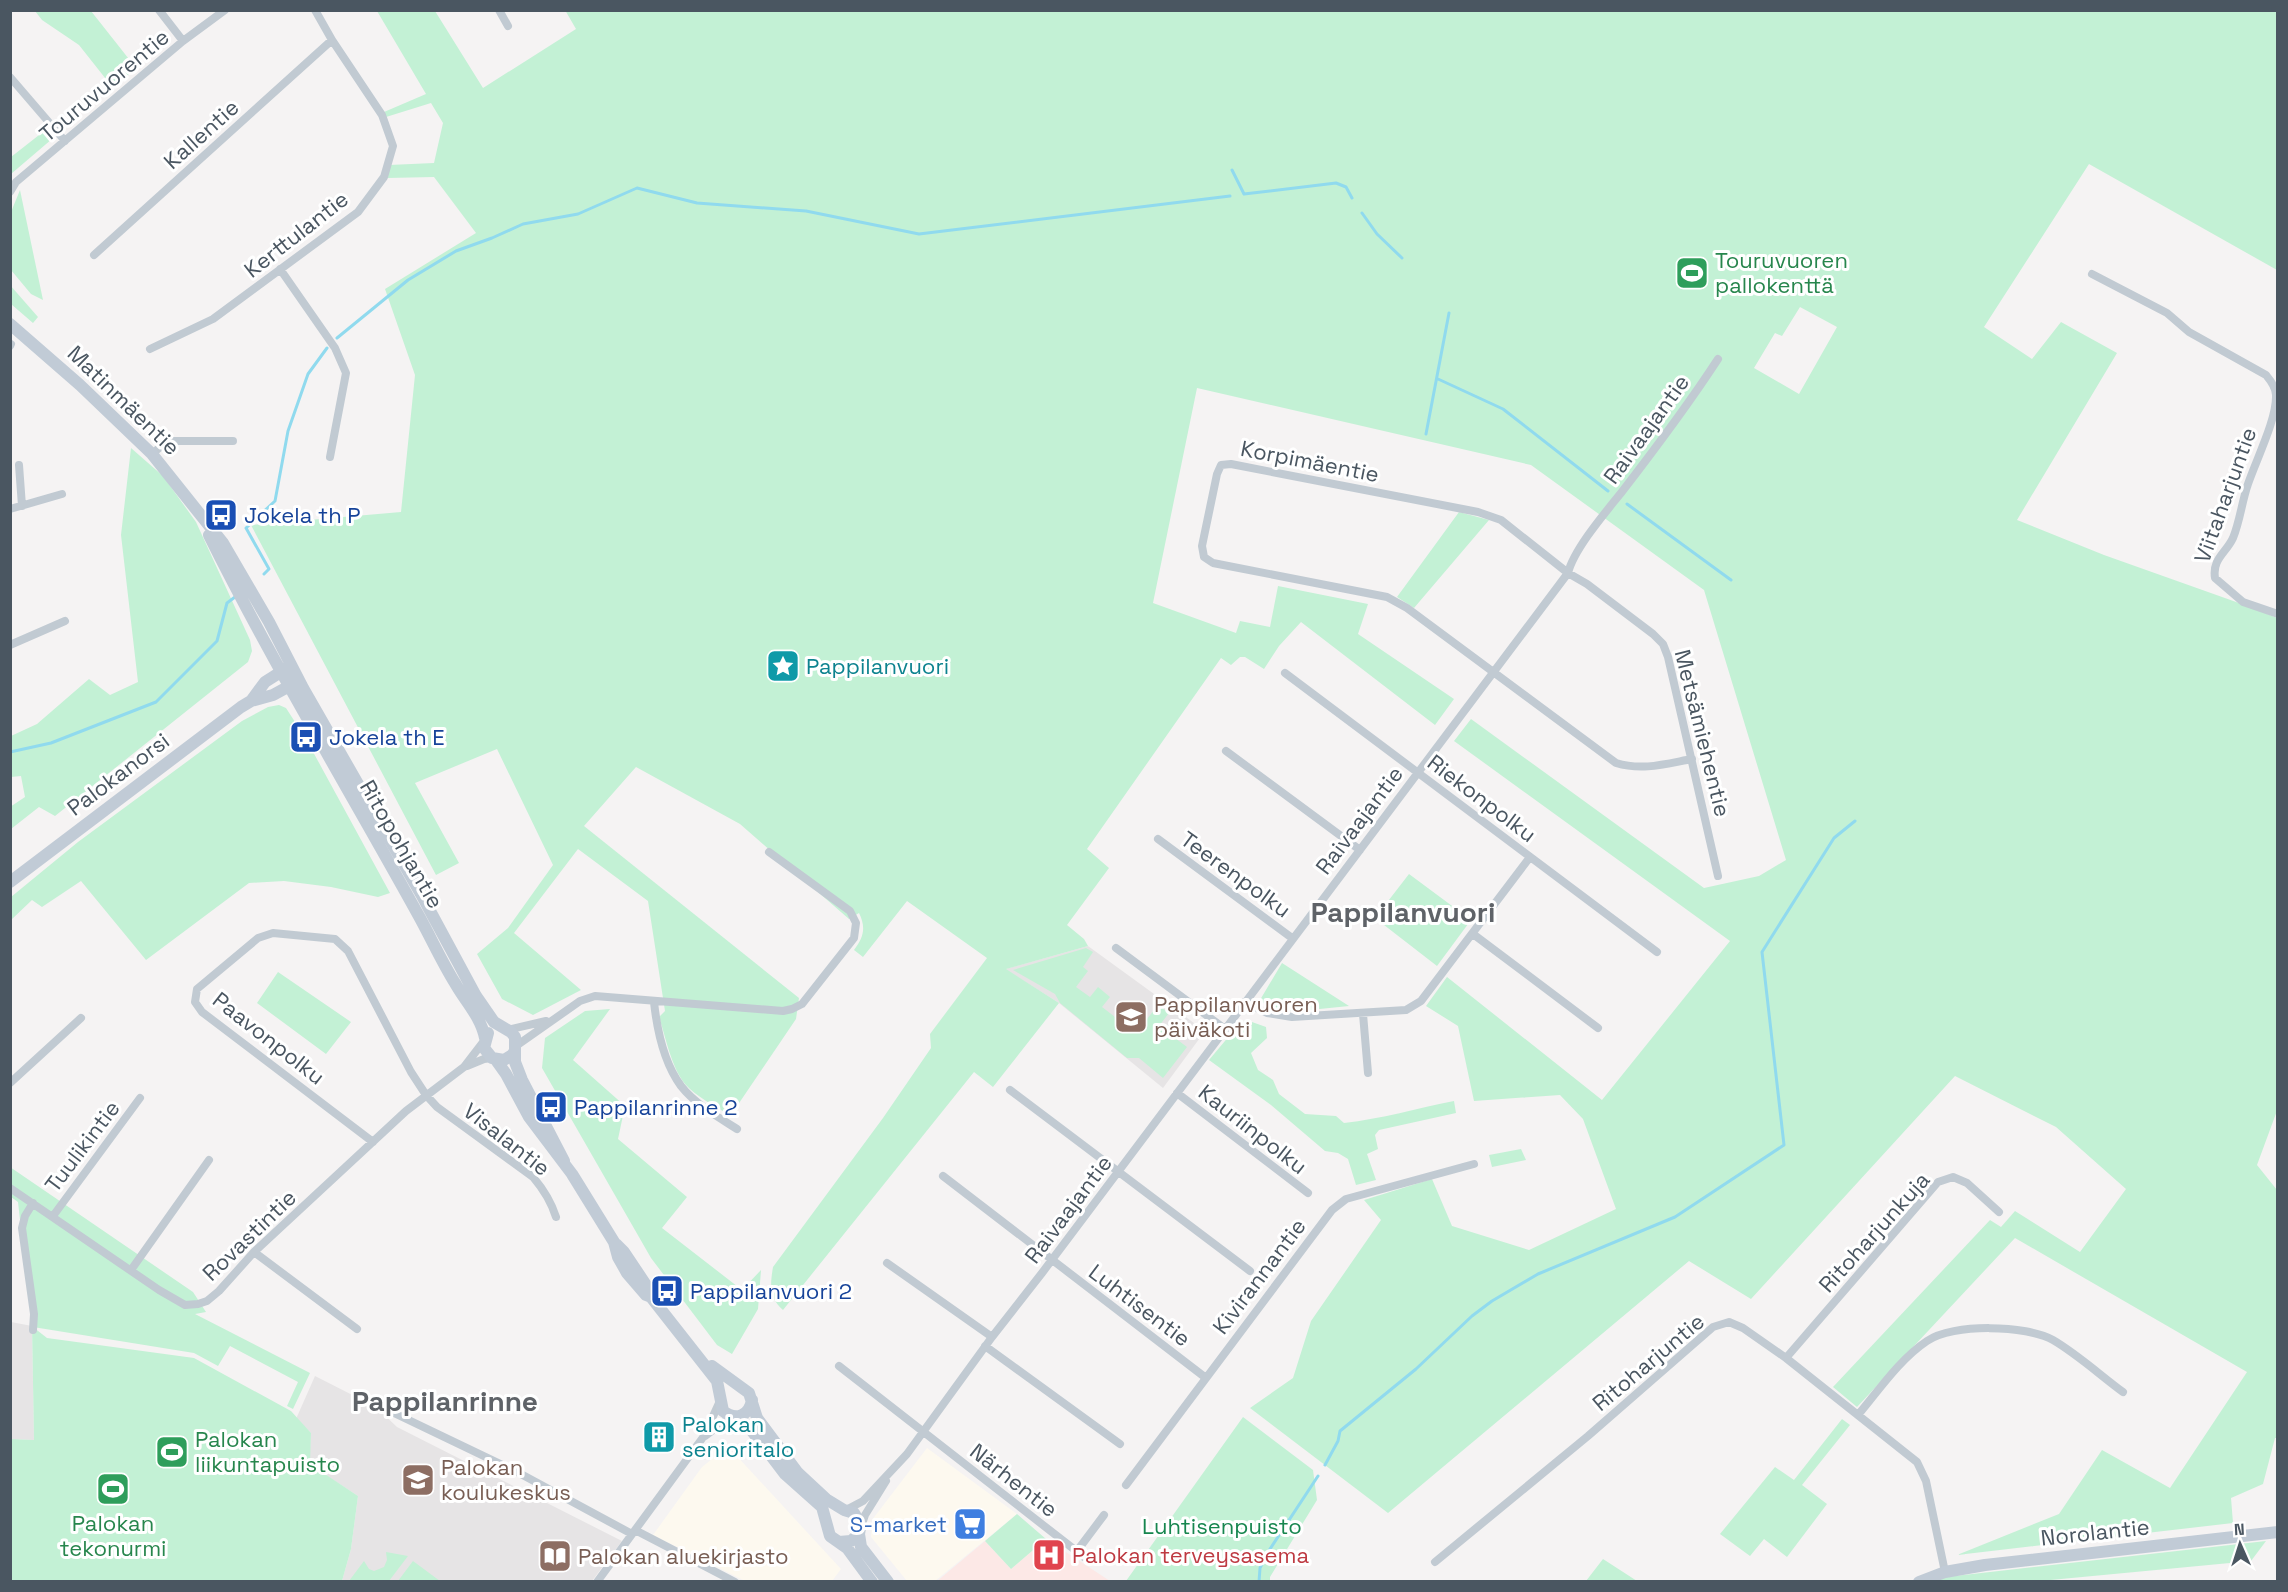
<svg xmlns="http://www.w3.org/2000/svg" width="2288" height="1592" font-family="'Space Grotesk',sans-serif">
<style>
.commercial{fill:#fdf9ef}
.education{fill:#e6e4e5}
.medical{fill:#fce8e6}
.green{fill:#c3f1d5;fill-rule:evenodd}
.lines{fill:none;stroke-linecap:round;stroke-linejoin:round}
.stream{stroke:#90daee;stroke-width:3}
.street{stroke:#c1cad2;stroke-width:8}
.secondary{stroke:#c1cbd6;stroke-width:12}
.labels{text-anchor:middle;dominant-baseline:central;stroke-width:6;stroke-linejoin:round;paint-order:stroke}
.street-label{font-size:22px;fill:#4a5661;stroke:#fff}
.leisure-label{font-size:22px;fill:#27864d;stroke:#fff;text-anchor:start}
.transit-label{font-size:22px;fill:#164399;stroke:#fff;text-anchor:start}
.culture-label{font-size:22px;fill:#0d838f;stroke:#fff;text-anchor:start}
.education-label{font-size:22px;fill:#785e54;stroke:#fff;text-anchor:start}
.shop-label{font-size:22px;fill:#366cbe;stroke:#fff;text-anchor:end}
.park-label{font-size:22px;fill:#17864f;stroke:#fff}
.health-label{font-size:22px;fill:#be3a42;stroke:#fff;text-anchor:start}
.district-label{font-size:28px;font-weight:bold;fill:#5f6368;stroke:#fff}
</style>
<rect width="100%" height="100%" fill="#f5f3f3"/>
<path class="commercial" d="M 927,1448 L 1017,1514 L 935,1581 L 907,1581 L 871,1537 L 872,1520 Z
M 734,1453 L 841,1569 L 832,1581 L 745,1581 L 653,1535 L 702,1467 L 717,1455 Z"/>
<path class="education" d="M 1088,946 L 1205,1031 L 1163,1088 L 1059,1003 L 1005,969 Z
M 11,1322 L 32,1326 L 34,1440 L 11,1439 Z
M 315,1376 L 376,1407 L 397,1427 L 622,1541 L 592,1581 L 342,1581 L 351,1549 L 358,1496 L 309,1464 L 311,1433 L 296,1419 Z"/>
<path class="medical" d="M 1046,1539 L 1110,1581 L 936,1582 L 985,1541 L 1011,1569 Z"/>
<path class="green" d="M 565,10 L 2277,11 L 2277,270 L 2089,164 L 1984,327 L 2032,359 L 2061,322 L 2117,353 L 2017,520 L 2104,555 L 2253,608 L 2277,618 L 2278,1108 L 2257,1165 L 2277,1190 L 2278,1438 L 2275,1438 L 2263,1484 L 2231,1498 L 2233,1523 L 1957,1555 L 2059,1514 L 2102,1450 L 2170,1488 L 2247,1372 L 2015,1238 L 1857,1407 L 1833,1387 L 1990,1220 L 2001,1227 L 2015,1211 L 2080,1252 L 2126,1189 L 2056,1127 L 1955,1076 L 1751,1299 L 1689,1261 L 1388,1513 L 1250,1408 L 1293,1378 L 1311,1321 L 1381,1220 L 1364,1200 L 1432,1179 L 1452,1226 L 1529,1250 L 1616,1209 L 1583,1119 L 1560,1095 L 1474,1101 L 1458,1026 L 1426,1006 L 1447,977 L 1602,1100 L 1730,941 L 1454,741 L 1471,719 L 1704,888 L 1759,876 L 1786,860 L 1704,590 L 1531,465 L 1197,388 L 1153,603 L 1236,633 L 1240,621 L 1270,627 L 1278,586 L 1368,604 L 1358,634 L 1454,699 L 1435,725 L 1301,622 L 1279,646 L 1264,669 L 1245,657 L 1240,657 L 1231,665 L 1221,658 L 1087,849 L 1109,868 L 1067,925 L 1084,939 L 1088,946 L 1006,969 L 1059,1003 L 993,1087 L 974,1072 L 783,1310 C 769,1298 770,1285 773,1267 L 883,1118 L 931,1048 L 930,1034 L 987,958 L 907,901 L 863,957 L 854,950 C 864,937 866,927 859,913 L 849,919 L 740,824 L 636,767 L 584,826 L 799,998 L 796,1019 L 733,1112 L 728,1114 C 713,1105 697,1097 685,1084 C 671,1066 666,1038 659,1017 L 665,1011 L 648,901 L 578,849 L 514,933 L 581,990 L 533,1015 L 502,999 L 477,954 L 508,928 L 553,865 L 497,749 L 415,783 L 459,863 L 436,875 L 251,525 L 401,512 L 415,375 L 385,289 L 476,233 L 434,177 L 387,178 L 389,165 L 434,163 L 443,123 L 431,103 L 386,117 L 384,112 L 426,94 L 377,11 L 435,11 L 483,88 L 576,29 ZM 1800,307 L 1837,327 L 1799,394 L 1754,368 L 1775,333 L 1782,336 Z
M 35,11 L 91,11 L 136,68 L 113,88 L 79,45 L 42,20 Z
M 48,128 L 52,132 L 52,139 L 11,174 L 11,157 Z
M 20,190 L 43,300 L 31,294 L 11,270 L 11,212 Z
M 10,285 L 38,317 L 33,323 L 11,304 Z
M 131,448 L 163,476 L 196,522 L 250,640 L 252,651 L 248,662 L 55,816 L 39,807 L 11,829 L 10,807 L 25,797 L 21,776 L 11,777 L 11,736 L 37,724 L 89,679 L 110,695 L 138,682 L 121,535 Z
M 1459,512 L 1489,520 L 1414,608 L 1397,597 Z
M 279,705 L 286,708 L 306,739 L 390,893 L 378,897 L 331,887 L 284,881 L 249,883 L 146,960 L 81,881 L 42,907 L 32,900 L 11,920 L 11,897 L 78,842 L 242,721 L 268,707 Z
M 1409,874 L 1471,920 L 1437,966 L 1375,918 Z
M 1086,948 L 1093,952 L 1083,967 L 1088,971 L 1076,987 L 1090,997 L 1098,987 L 1110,997 L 1102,1007 L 1136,1033 L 1158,1005 L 1169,1013 L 1159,1026 L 1187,1047 L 1163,1078 L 1139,1058 L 1127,1058 L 1060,1003 L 1055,994 L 1013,970 Z
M 1282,963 L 1349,1006 L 1300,1011 L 1273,1010 L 1260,1000 Z
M 278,972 L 351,1022 L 326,1054 L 257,1003 Z
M 610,1009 L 573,1060 L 625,1106 L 618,1139 L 687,1197 L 662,1228 L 742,1290 L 761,1270 L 758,1309 L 732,1354 L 717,1345 L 651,1258 L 542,1068 L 545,1038 L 585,1011 Z
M 1252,1022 L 1266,1027 L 1267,1038 L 1251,1053 L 1258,1070 L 1273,1080 L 1279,1094 L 1305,1114 L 1336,1116 L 1344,1123 C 1381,1119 1418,1108 1454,1101 L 1456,1113 L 1379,1130 L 1375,1135 L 1378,1149 L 1367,1154 L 1376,1180 L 1356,1185 L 1348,1159 L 1338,1153 L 1325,1151 L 1271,1105 L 1209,1060 L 1235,1029 Z
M 1521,1149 L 1526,1160 L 1492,1167 L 1489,1155 Z
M 10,1167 L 193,1292 L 206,1312 L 195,1314 L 310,1373 L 293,1409 L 287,1406 L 298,1382 L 230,1346 L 218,1366 L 194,1353 L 33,1327 L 47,1338 L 194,1358 L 291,1411 L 311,1433 L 310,1464 L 358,1496 L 351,1549 L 342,1581 L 11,1581 L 11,1439 L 34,1440 L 32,1326 L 18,1202 L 11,1197 Z
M 1243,1417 L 1313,1470 L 1317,1500 L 1270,1577 L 1270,1581 L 1126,1581 Z
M 1842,1419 L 1850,1425 L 1802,1485 L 1827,1504 L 1787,1557 L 1764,1539 L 1750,1556 L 1720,1534 L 1775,1467 L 1794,1480 Z
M 1017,1514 L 1046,1539 L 1011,1569 L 985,1541 Z
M 2266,1541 L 2251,1561 L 2040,1581 L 1933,1582 L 1946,1577 Z
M 386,1552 L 408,1556 L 389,1581 L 349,1581 L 364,1561 L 369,1569 L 374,1571 L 384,1567 L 387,1560 Z
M 1603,1559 L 1637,1581 L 1586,1581 Z
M 413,1561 L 440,1581 L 398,1581 Z"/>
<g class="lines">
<path class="stream" d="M 1232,170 L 1244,194 L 1336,183 L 1346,187 L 1352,198
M 1362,213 L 1377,234 L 1402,258
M 337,338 L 408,280 L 456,251 L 492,238 L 523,224 L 578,214 L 637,188 L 697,203 L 806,211 L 919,234 L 1230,196
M 1438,379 L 1503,409 L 1608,491
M 1426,434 L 1449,313
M 1627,504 L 1731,580
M 264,574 L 269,569 L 246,528 L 275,501 L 288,431 L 308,374 L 327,348
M 10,752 L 51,743 L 156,702 L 217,641 L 227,603 L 235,597
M 1325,1465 L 1338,1441 L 1340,1431 L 1416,1369 L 1472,1316 L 1492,1301 L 1538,1274 L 1675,1217 L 1784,1145 L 1762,952 L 1834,838 L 1855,821
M 1259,1582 L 1260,1568 L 1268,1552 L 1318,1476"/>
<path class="street" d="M 159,10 L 183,41
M 499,10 L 508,26
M 10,77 L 65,141
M 10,192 L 16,182 L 183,41 L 225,10
M 94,255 L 332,40
M 280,269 L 335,348 L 346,373 L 330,457
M 2092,274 L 2167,313 L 2189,332 L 2266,375 C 2271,381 2276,388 2276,395 C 2277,419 2256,460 2248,484 C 2242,501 2240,521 2233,538 C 2226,553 2212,559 2215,578 L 2243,602 L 2278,614
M 10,346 L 11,344
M 150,349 L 213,319 L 358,212 L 384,177 L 393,146 L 382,115 L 332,40 L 315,10
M 152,454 L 165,443 L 174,441 L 233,441
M 19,465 L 22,506
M 10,509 L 62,494
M 10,645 L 65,621
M 1285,673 L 1657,952
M 1226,751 L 1360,850
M 1692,759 C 1665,764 1642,771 1616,763 L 1407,608 L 1387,597 L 1213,563 L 1204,557 L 1202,546 L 1217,474 L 1221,465 L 1231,464 L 1478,512 L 1501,520 L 1568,573 L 1587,584 L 1653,634 L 1663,644 L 1668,657 L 1718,876
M 1158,839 L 1292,938
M 1473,934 L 1598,1028
M 1116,948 L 1225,1029
M 654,1002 C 657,1030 664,1063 681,1086 C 695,1104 718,1117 737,1129
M 1245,1002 L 1267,1013 L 1292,1017 L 1406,1010 L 1421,1001 L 1530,857
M 1363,1014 L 1368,1073
M 507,1030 L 546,1021
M 516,1046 L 580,1001 L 595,996 L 783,1011 L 792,1009 L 802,1004 L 854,938 L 856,923 L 850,911 L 769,852
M 467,1066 L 484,1059 L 492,1058
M 10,1083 L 81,1018
M 1010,1090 L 1250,1271
M 1177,1093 L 1308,1193
M 373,1142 L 202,1012 L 195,1002 L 197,989 L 258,938 L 273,933 L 335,939 L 348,951 L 411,1072 L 426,1095 L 437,1107 L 533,1177 C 544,1190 551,1201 556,1217
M 943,1176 L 1206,1378
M 10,1188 L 159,1290 L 185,1305 L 198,1304 L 207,1301 L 219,1291 L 254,1252 L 406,1111 L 464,1067 L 484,1041
M 33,1203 L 25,1216 L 22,1228 L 34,1314 L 33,1330
M 53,1216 L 140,1098
M 254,1252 L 357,1329
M 887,1263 L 992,1337
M 131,1270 L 209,1160
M 985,1346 L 1120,1444
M 1786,1358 L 1938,1182 L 1953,1177 L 1967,1183 L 1999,1212
M 839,1366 L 1084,1557
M 394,1413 L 519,1473 L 632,1534
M 1858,1415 C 1879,1390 1900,1359 1927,1341 C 1953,1323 2026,1325 2053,1340 C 2077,1354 2100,1375 2123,1392
M 705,1436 L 732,1416
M 1126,1485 L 1332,1210 L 1346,1199 L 1474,1164
M 846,1510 L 863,1501 L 907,1454 L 992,1337 L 1042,1273 L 1568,573 C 1574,549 1605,513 1621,493 C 1655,449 1688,405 1718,359
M 861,1527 L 865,1515 L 886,1481
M 635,1530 L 735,1582
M 1077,1551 L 1104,1515
M 1435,1562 L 1588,1436 L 1713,1327 L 1729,1322 L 1743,1328 L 1786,1358 L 1917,1462 L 1926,1481 L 1945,1572
M 597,1582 L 704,1436 L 720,1401"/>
<path class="secondary" d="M 10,324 L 80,385 L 152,454 L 223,543 L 269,622 L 303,688 L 421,894 L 476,996 L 494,1022 L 511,1032 L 515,1037 L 515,1062 L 522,1080 L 564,1161
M 209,535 C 274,666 350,791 420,918 C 432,940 442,962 455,983 C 465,1001 481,1017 485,1038
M 251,701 L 265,682 L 287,668
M 10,882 L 241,707 L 251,701 L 273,695 L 295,683
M 488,1033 L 484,1048 L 492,1058 L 504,1060 L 512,1055 L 515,1051
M 496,1060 L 506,1074 L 529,1117 L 572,1174 L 614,1242 L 618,1257 L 627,1273 L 646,1295 L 651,1297 L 717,1381 L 723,1411 C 736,1421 749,1416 752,1400
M 616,1244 L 624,1252 L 648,1288
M 712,1366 L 749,1393 L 757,1418 L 798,1473 L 826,1499 L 844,1510 L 854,1513 L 860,1523 L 860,1528 L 859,1534 L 851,1541 L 839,1542
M 737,1417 L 749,1427 L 785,1474 L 822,1507 L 830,1536 L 847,1548 L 872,1582
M 859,1534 L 861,1547 L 888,1582
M 1919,1582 L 1945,1572 L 1985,1565 L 2278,1532"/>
</g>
<defs>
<g id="stadium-square" transform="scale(1.725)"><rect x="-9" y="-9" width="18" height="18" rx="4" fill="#2e9e5b" stroke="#fff"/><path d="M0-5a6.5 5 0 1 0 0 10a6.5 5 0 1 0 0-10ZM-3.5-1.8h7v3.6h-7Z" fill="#fff"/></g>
<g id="bus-square" transform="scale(1.725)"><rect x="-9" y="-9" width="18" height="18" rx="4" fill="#1a4fb4" stroke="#fff"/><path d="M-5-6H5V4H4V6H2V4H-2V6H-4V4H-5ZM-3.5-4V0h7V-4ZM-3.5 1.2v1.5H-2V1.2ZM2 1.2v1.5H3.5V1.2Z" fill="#fff"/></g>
<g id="sight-square" transform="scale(1.725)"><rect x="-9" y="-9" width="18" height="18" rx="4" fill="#0f9aa8" stroke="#fff"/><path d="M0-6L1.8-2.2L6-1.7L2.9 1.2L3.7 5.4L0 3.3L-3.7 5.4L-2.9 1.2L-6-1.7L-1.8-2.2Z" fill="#fff"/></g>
<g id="school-square" transform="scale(1.725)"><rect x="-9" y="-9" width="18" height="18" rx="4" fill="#8d6e63" stroke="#fff"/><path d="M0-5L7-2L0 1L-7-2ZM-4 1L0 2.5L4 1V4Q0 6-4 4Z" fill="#fff"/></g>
<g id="building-square" transform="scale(1.725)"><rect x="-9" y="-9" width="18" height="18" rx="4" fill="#0f9aa8" stroke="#fff"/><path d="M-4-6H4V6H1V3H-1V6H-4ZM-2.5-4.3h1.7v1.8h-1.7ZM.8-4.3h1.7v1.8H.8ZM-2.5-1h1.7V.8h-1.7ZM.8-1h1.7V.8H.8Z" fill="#fff"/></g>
<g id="supermarket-square" transform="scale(1.725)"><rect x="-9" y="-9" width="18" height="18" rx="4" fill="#3f7fe0" stroke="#fff"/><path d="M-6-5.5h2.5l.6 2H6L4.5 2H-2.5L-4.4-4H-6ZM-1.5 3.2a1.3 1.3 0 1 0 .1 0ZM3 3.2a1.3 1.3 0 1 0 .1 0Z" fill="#fff"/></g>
<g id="hospital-square" transform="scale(1.725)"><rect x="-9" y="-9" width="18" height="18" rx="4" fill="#e0444e" stroke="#fff"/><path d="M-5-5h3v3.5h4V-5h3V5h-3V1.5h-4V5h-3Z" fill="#fff"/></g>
<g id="library-square" transform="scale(1.725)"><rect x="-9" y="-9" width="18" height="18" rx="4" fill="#8d6e63" stroke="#fff"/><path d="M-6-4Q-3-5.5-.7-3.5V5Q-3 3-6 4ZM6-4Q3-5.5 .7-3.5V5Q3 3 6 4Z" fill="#fff"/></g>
</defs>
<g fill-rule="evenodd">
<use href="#stadium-square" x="1692" y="273"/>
<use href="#bus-square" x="221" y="515"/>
<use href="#sight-square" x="783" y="666"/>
<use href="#bus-square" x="306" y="737"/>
<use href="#school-square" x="1131" y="1017"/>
<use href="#bus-square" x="551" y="1107"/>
<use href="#bus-square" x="667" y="1291"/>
<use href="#building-square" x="659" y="1437"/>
<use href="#stadium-square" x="172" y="1452"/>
<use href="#school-square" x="418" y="1480"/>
<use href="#stadium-square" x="113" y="1489"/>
<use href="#supermarket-square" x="970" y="1524"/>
<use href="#hospital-square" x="1049" y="1555"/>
<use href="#library-square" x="555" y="1556"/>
</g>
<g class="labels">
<g class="street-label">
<text transform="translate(104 85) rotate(-40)">Touruvuorentie</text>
<text transform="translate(201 134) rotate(-42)">Kallentie</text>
<text transform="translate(296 234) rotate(-38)">Kerttulantie</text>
<text transform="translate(124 400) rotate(44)">Matinmäentie</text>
<text transform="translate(1646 429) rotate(-54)">Raivaajantie</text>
<text transform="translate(1310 461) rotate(11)">Korpimäentie</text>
<text transform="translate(2225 495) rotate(-70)">Viitaharjuntie</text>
<text transform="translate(1703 733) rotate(76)">Metsämiehentie</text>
<text transform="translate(118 774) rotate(-37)">Palokanorsi</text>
<text transform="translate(1482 798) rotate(37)">Riekonpolku</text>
<text transform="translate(1359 820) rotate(-53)">Raivaajantie</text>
<text transform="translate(402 844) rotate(60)">Ritopohjantie</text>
<text transform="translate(1236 874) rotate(36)">Teerenpolku</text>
<text transform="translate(269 1038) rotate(38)">Paavonpolku</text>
<text transform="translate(1253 1129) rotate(38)">Kauriinpolku</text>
<text transform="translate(507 1139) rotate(38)">Visalantie</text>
<text transform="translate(82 1146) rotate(-53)">Tuulikintie</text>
<text transform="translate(1068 1209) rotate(-53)">Raivaajantie</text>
<text transform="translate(1874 1232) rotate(-48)">Ritoharjunkuja</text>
<text transform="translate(249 1235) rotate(-44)">Rovastintie</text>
<text transform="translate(1259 1276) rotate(-53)">Kivirannantie</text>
<text transform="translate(1140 1305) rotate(37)">Luhtisentie</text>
<text transform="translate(1648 1362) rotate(-40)">Ritoharjuntie</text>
<text transform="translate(1014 1480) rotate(38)">Närhentie</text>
<text transform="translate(2095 1532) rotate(-6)">Norolantie</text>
</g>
<g class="leisure-label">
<text x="1715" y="260">Touruvuoren<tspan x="1715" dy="25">pallokenttä</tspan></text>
<text x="195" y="1439">Palokan<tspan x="195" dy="25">liikuntapuisto</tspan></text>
<text x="113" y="1523" text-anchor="middle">Palokan<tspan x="113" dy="25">tekonurmi</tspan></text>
</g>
<g class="transit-label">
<text x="244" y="515">Jokela th P</text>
<text x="329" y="737">Jokela th E</text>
<text x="574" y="1107">Pappilanrinne 2</text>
<text x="690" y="1291">Pappilanvuori 2</text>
</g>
<g class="culture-label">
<text x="806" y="666">Pappilanvuori</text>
<text x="682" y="1424">Palokan<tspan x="682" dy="25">senioritalo</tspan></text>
</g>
<g class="education-label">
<text x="1154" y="1004">Pappilanvuoren<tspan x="1154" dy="25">päiväkoti</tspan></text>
<text x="441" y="1467">Palokan<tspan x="441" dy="25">koulukeskus</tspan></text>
<text x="578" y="1556">Palokan aluekirjasto</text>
</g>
<g class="shop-label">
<text x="947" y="1524">S-market</text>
</g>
<g class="park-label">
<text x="1222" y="1526">Luhtisenpuisto</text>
</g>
<g class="health-label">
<text x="1072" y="1555">Palokan terveysasema</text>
</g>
<g class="district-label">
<text x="1403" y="912">Pappilanvuori</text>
<text x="445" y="1401">Pappilanrinne</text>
</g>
</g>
<rect width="2288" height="1592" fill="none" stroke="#4a5661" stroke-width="24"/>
<g transform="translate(2240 1544) rotate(357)" stroke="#ffffff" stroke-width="4.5" paint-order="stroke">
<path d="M0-4.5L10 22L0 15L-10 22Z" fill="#4a5661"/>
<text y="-9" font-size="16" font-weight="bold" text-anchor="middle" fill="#4a5661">N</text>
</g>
</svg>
